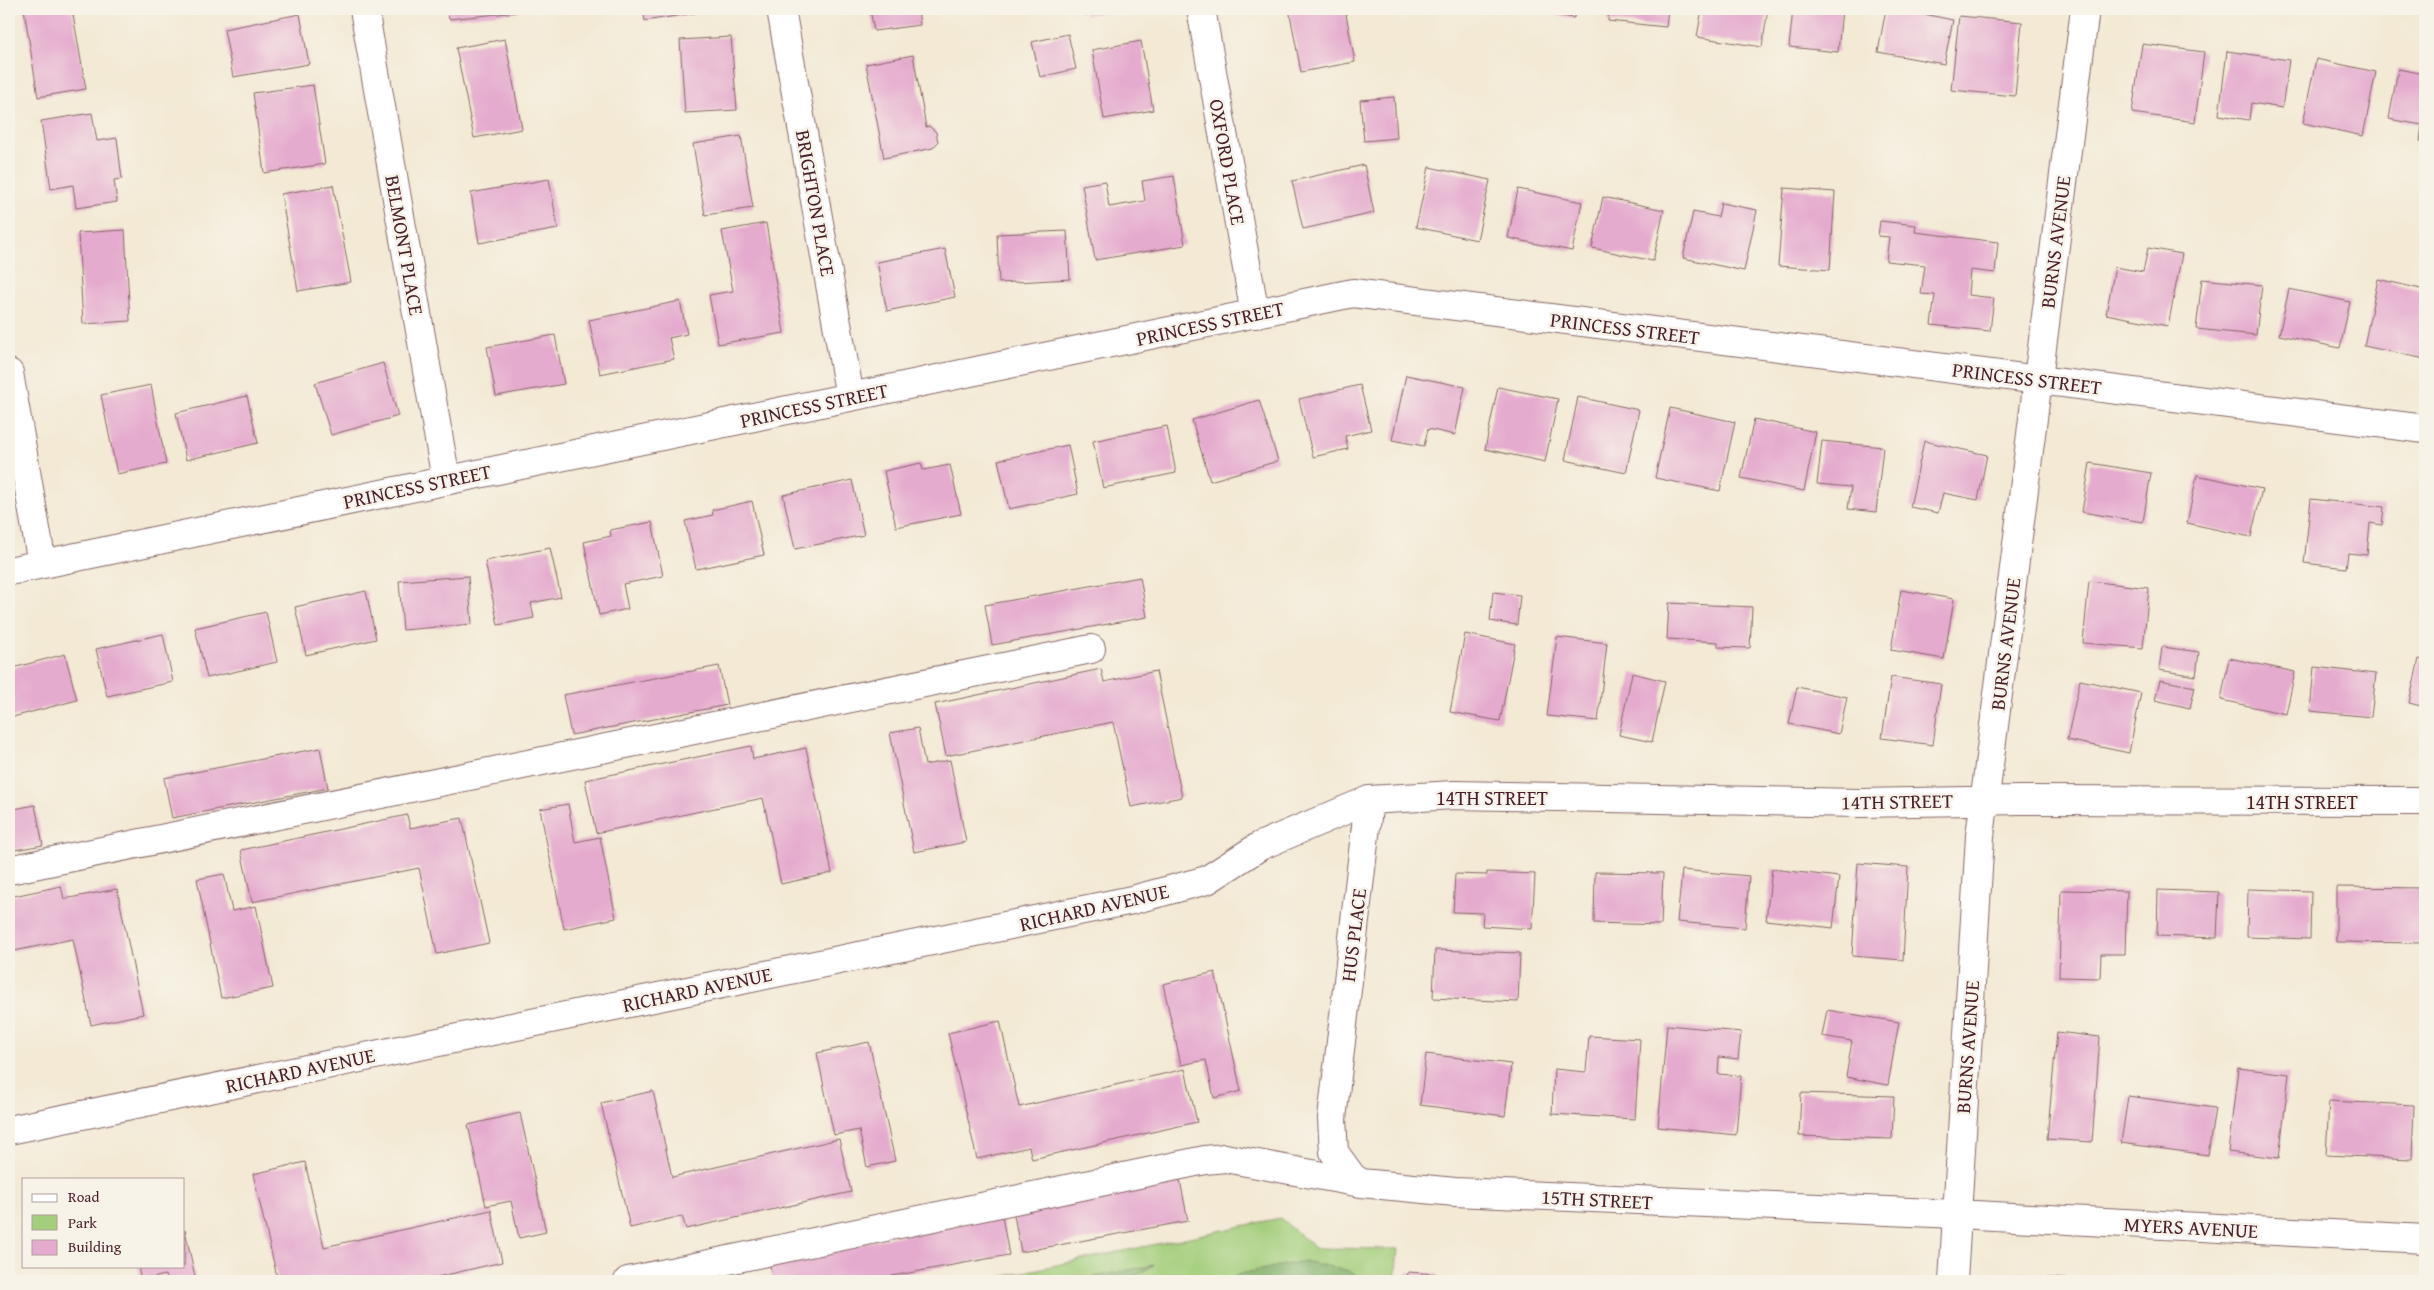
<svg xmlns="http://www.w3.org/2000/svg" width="2434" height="1290" font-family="'Gentium Book Plus',serif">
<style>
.green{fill:#a3ce7a;stroke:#767652}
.forest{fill:#82b16a;stroke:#66684a}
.building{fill:#e5abce}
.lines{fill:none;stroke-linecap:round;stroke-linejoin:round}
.minor-casing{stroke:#856666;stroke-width:30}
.minor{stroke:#fff;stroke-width:28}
.labels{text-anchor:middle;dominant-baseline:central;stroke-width:5;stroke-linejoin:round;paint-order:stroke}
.street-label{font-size:20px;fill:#4a1f2b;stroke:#f7f3e8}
</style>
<rect width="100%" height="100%" fill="#f7f3e8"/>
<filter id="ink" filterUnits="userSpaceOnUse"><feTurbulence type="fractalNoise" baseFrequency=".02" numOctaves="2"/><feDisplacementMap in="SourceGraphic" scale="10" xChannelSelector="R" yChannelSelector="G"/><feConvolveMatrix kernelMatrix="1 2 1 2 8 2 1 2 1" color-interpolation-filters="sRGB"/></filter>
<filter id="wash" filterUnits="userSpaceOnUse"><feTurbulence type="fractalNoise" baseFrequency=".0096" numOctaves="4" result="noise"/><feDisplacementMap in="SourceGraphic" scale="20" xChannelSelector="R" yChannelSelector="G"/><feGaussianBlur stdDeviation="1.12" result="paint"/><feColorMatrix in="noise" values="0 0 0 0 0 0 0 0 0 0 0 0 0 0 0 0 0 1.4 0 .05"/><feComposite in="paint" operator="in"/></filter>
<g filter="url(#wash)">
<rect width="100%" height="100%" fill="#f3e9d4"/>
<path class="green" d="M 1280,1218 L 1315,1248 L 1398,1249 L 1395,1281 L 981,1281 Z"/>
<path class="forest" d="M 1304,1261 L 1350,1271 L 1362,1281 L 1227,1281 L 1240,1274 Z
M 1154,1265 L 1127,1281 L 1073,1281 Z"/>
<g id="blocks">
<path class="building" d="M 24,9 L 72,9 L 86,89 L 38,97 Z
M 447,9 L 517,9 L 517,12 L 449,19 Z
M 643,9 L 713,9 L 713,10 L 645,21 Z
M 870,9 L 918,9 L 920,25 L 874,31 Z
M 1084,9 L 1125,9 L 1126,10 L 1085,15 Z
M 1289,9 L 1345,9 L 1355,62 L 1301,72 Z
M 1520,9 L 1575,9 L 1574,18 Z
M 1609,9 L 1668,9 L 1666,27 L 1608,21 Z
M 1702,9 L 1768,9 L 1762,47 L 1697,37 Z
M 1793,9 L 1842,9 L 1838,52 L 1789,47 Z
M 1886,9 L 1899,9 L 1953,20 L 1944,64 L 1878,52 Z
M 300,14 L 309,64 L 233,77 L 224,29 Z
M 1959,16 L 2022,22 L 2015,96 L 1951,90 Z
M 1068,34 L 1076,69 L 1040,77 L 1032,42 Z
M 731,37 L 737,110 L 685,113 L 680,40 Z
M 505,39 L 522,129 L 474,138 L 456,48 Z
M 1141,41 L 1153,110 L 1104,119 L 1092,50 Z
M 2142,44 L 2204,52 L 2195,122 L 2132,113 Z
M 2227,51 L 2289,60 L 2282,108 L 2251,103 L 2249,120 L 2219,115 Z
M 913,55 L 926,127 L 929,126 L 936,132 L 938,142 L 933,148 L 884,158 L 866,64 Z
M 2316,59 L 2376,72 L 2363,136 L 2303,123 Z
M 2398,69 L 2425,74 L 2425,142 L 2420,141 L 2422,125 L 2389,119 Z
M 313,85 L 325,164 L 264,173 L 253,93 Z
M 1394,97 L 1397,138 L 1364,141 L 1360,100 Z
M 92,113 L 97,141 L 117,138 L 122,179 L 114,180 L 117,202 L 76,208 L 73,185 L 51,189 L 41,121 Z
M 741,136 L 753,208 L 705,215 L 693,144 Z
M 1364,165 L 1374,213 L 1303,229 L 1292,181 Z
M 1429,167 L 1490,180 L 1477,240 L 1416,227 Z
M 1174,176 L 1185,245 L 1095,260 L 1082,185 L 1105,181 L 1109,207 L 1145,201 L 1142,181 Z
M 549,179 L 558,229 L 479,243 L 471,193 Z
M 333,185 L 351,282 L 298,291 L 281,194 Z
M 1784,188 L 1835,192 L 1830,270 L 1778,266 Z
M 1518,189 L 1582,202 L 1572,251 L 1508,238 Z
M 1603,197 L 1664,210 L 1653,261 L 1592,248 Z
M 1721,203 L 1757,210 L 1744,271 L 1683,258 L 1693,212 L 1718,217 Z
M 1880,221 L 1916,225 L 1915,232 L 1998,242 L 1995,273 L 1970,270 L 1968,295 L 1994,298 L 1990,331 L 1931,325 L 1935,295 L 1921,294 L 1925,265 L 1886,261 L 1889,237 L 1878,236 Z
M 766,223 L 784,333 L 718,344 L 709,295 L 733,291 L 722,231 Z
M 125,230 L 130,321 L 83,324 L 78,233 Z
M 1067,231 L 1070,279 L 999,283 L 997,234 Z
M 2148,248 L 2182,254 L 2168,326 L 2106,314 L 2115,267 L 2143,272 Z
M 945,249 L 955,297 L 887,311 L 877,262 Z
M 2202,279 L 2262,285 L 2256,335 L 2196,329 Z
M 2378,279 L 2425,290 L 2425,359 L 2364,346 Z
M 2289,289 L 2350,302 L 2340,348 L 2279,335 Z
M 680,301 L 687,334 L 669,338 L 674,359 L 600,374 L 589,320 Z
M 555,335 L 564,384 L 496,396 L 487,347 Z
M 383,363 L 398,416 L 331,435 L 315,383 Z
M 1406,375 L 1465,387 L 1455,435 L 1428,429 L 1424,446 L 1392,440 Z
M 151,385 L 166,464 L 117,474 L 101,395 Z
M 1360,385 L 1371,430 L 1345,436 L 1348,449 L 1313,457 L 1299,399 Z
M 1498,387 L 1558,399 L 1545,462 L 1485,449 Z
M 247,396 L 258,443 L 186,460 L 176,413 Z
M 1578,397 L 1639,410 L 1626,473 L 1565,460 Z
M 1259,400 L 1278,461 L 1210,481 L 1192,420 Z
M 1670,408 L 1735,422 L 1720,491 L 1655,478 Z
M 1754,419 L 1816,432 L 1804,491 L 1741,478 Z
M 1167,426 L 1176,473 L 1103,488 L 1093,441 Z
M 1822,441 L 1883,447 L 1876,512 L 1848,509 L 1851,487 L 1817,484 Z
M 1924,441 L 1987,455 L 1978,500 L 1943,493 L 1938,513 L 1910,507 Z
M 1068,445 L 1078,494 L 1009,509 L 998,460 Z
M 921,463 L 923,470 L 950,465 L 961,514 L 896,527 L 884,471 Z
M 2090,463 L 2151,473 L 2143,522 L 2082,512 Z
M 2197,475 L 2262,489 L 2251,537 L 2187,523 Z
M 852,480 L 864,535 L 795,549 L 783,495 Z
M 2311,499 L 2384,507 L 2382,525 L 2370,523 L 2367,555 L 2348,553 L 2346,568 L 2304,563 Z
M 752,501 L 764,555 L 696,569 L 685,521 L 713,515 L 712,510 Z
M 652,522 L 663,576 L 623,584 L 628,609 L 599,615 L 584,542 L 611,536 L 610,530 Z
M 550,548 L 561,597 L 531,603 L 534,618 L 498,625 L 485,561 Z
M 468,576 L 472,624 L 403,630 L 399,581 Z
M 1140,577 L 1147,617 L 992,645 L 985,605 Z
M 2089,581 L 2149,588 L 2143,648 L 2083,643 Z
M 1901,590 L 1954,599 L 1944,659 L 1891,650 Z
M 366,591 L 376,639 L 306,655 L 295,607 Z
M 1493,592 L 1520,595 L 1517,625 L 1490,621 Z
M 1669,603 L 1752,607 L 1750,648 L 1718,647 L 1718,642 L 1667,639 Z
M 266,612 L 277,662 L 207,678 L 195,628 Z
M 163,634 L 173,682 L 107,696 L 96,649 Z
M 1465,634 L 1515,644 L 1500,721 L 1450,712 Z
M 1557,637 L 1607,643 L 1598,721 L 1547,716 Z
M 2162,647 L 2199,652 L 2196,676 L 2159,670 Z
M 65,654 L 77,700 L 9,718 L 9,669 Z
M 2229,658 L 2295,672 L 2286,714 L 2221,700 Z
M 2419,659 L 2425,661 L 2425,707 L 2409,703 Z
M 719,666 L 727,705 L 571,735 L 563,695 Z
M 2314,667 L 2376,674 L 2371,717 L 2310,711 Z
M 1101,669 L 1104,682 L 1156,671 L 1182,797 L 1131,807 L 1113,722 L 946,756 L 935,704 Z
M 1632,673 L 1665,681 L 1652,742 L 1619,735 Z
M 1891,677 L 1941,684 L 1933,745 L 1882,738 Z
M 2080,680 L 2141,693 L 2129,753 L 2067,740 Z
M 2160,680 L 2195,687 L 2190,708 L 2155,700 Z
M 1797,687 L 1847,697 L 1839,734 L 1789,724 Z
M 918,728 L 925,765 L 950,760 L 966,842 L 914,852 L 890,733 Z
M 751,746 L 753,759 L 806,748 L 832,873 L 781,884 L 763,798 L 596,833 L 585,780 Z
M 320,748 L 328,788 L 172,818 L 164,778 Z
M 568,804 L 575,842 L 600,837 L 616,918 L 564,929 L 540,809 Z
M 35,805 L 43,845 L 9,851 L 9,810 Z
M 407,815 L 410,828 L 462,818 L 489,943 L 437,954 L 419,868 L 252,902 L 241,850 Z
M 1858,863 L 1908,867 L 1903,960 L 1852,956 Z
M 1772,869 L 1839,877 L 1833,928 L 1766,920 Z
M 1682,870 L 1749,876 L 1745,928 L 1677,922 Z
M 1487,872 L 1535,874 L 1532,929 L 1482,926 L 1483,913 L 1453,912 L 1455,874 L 1487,875 Z
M 1595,872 L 1663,873 L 1661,925 L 1594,923 Z
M 224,874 L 232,911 L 256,906 L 273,988 L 221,998 L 197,879 Z
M 61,886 L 64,899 L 117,889 L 143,1014 L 91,1025 L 73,939 L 9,952 L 9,897 Z
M 2336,887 L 2425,888 L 2425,943 L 2336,942 Z
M 2248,889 L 2311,891 L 2310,939 L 2247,937 Z
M 2061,890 L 2127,891 L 2125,954 L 2101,954 L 2100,978 L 2059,977 Z
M 2158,890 L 2219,892 L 2217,938 L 2157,936 Z
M 1435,950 L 1520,953 L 1518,1002 L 1433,998 Z
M 1215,972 L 1241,1091 L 1214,1098 L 1206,1060 L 1181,1065 L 1163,984 Z
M 1827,1010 L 1899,1022 L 1888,1085 L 1846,1077 L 1852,1041 L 1822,1036 Z
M 1000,1021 L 1019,1107 L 1185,1069 L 1197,1122 L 1032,1159 L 1029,1147 L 977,1159 L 948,1033 Z
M 1667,1025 L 1741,1032 L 1738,1059 L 1719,1057 L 1718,1074 L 1741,1076 L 1736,1135 L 1658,1127 Z
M 2057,1032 L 2100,1037 L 2092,1142 L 2047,1139 Z
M 1589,1036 L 1640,1039 L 1635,1119 L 1552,1114 L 1554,1069 L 1586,1072 Z
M 869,1042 L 895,1161 L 867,1167 L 859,1130 L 834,1135 L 817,1053 Z
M 1426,1054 L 1511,1064 L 1505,1116 L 1420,1105 Z
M 2238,1068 L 2289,1074 L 2279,1158 L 2228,1152 Z
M 653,1091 L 672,1177 L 839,1139 L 851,1192 L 686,1229 L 682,1216 L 630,1228 L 601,1103 Z
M 1801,1093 L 1894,1096 L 1892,1139 L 1799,1136 Z
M 2128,1096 L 2215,1108 L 2208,1155 L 2121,1143 Z
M 2329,1101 L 2414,1105 L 2412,1159 L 2326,1155 Z
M 520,1113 L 546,1232 L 519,1238 L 511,1201 L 486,1206 L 468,1125 Z
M 305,1162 L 324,1247 L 491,1210 L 502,1262 L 420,1281 L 278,1281 L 253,1174 Z
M 1180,1180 L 1188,1221 L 1021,1252 L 1013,1210 Z
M 1002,1216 L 1009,1255 L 864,1281 L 773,1281 L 769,1261 Z
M 185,1230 L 196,1281 L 167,1281 L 165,1275 L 141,1281 L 138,1266 L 184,1266 Z
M 1408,1272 L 1437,1274 L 1437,1281 L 1407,1281 Z
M 2019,1276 L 2083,1280 L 2083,1281 L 2019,1281 Z"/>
</g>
</g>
<g filter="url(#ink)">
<use href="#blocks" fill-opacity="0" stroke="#856666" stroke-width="1"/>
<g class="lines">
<g class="minor-casing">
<path id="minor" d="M 364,9 L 446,480
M 781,9 L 850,397
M 1201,9 L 1255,314
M 9,373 L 42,564
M 9,571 L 1353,293 L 2425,429
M 1369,800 L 1332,1119 L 1334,1152 L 1352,1177 L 1361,1183 L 1455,1192 L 1957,1214 L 2425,1239
M 9,870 L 1091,649
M 9,1130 L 1132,900 L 1207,880 L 1260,846 L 1369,800 L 1454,795 L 1860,803 L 2021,800 L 2425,801
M 628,1281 L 1205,1160 L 1225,1158 L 1361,1183
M 1953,1281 L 1980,836 L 2085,9"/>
</g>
<use href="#minor" class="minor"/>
</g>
</g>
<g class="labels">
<g class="street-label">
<text transform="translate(1228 162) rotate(80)">OXFORD PLACE</text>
<text transform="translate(816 203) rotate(80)">BRIGHTON PLACE</text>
<text transform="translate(2055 242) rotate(-83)">BURNS AVENUE</text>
<text transform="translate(405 245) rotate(80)">BELMONT PLACE</text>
<text transform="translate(1210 323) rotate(-12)">PRINCESS STREET</text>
<text transform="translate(1625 328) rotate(7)">PRINCESS STREET</text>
<text transform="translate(2027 378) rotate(7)">PRINCESS STREET</text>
<text transform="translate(814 405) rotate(-12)">PRINCESS STREET</text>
<text transform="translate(417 486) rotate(-12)">PRINCESS STREET</text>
<text transform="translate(2005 644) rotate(-83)">BURNS AVENUE</text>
<text x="1492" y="797">14TH STREET</text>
<text transform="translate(1897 801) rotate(-1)">14TH STREET</text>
<text x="2302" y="801">14TH STREET</text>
<text transform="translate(1094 907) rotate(-13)">RICHARD AVENUE</text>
<text transform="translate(1353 935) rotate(-83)">HUS PLACE</text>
<text transform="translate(697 989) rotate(-12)">RICHARD AVENUE</text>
<text transform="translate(1967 1047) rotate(-86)">BURNS AVENUE</text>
<text transform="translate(300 1070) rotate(-12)">RICHARD AVENUE</text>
<text transform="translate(1597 1199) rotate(3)">15TH STREET</text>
<text transform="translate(2191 1227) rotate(3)">MYERS AVENUE</text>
</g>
</g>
<rect width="2434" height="1290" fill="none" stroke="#f7f3e8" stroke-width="30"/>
<rect x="22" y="1178" width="162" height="90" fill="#f7f3e8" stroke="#b29e9c"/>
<rect x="32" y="1194" width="25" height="8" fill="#ffffff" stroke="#b29e9c"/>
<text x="68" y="1202" font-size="15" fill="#4a1f2b">Road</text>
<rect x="32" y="1215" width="25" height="15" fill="#a3ce7a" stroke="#b29e9c"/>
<text x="68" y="1228" font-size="15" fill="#4a1f2b">Park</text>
<rect x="32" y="1240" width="25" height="15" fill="#e5abce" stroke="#b29e9c"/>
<text x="68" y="1252" font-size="15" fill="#4a1f2b">Building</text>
</svg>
